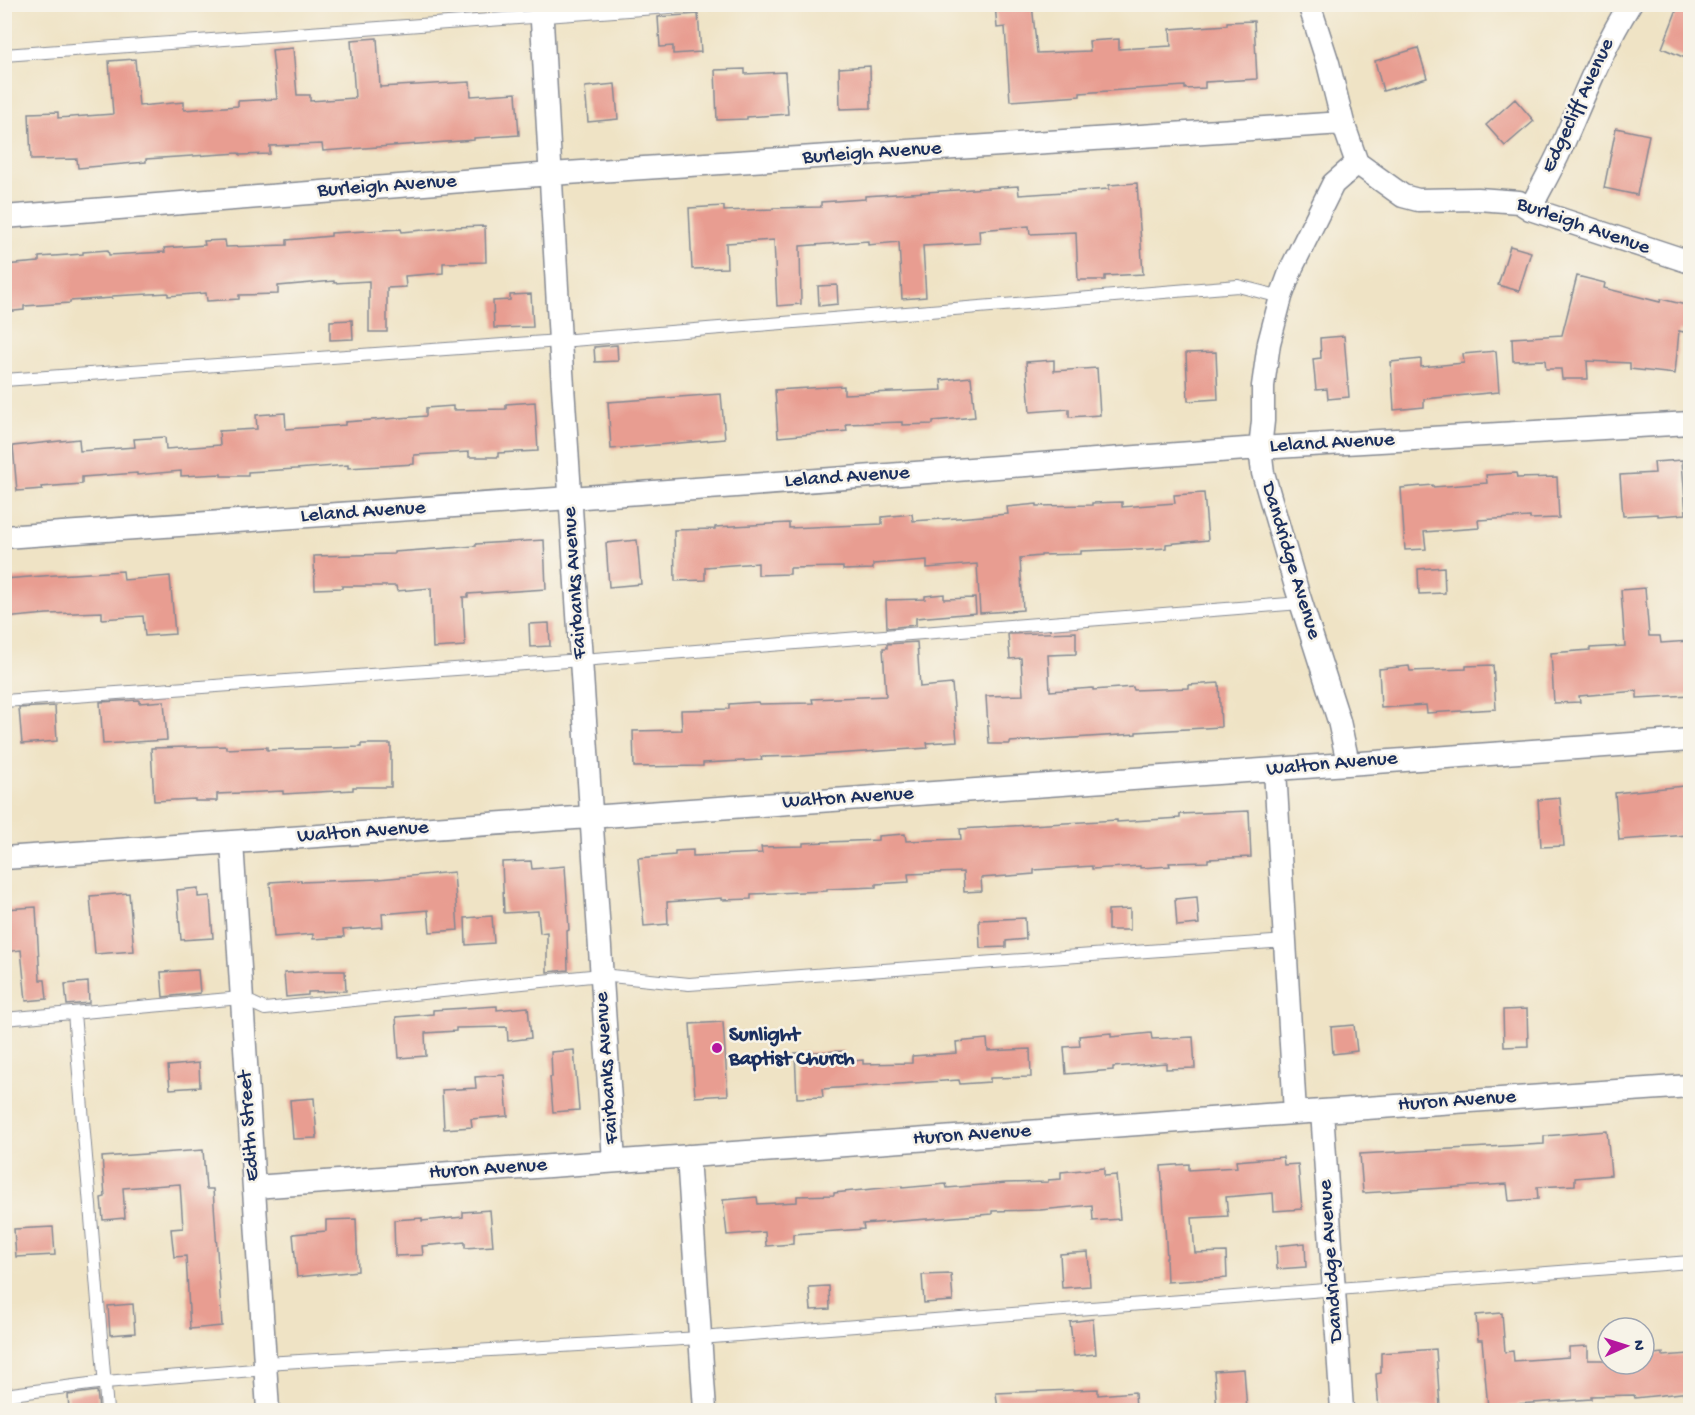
<svg xmlns="http://www.w3.org/2000/svg" width="1695" height="1415" font-family="'Gochi Hand',sans-serif">
<style>
.building{fill:#e89d91}
.lines{fill:none;stroke-linecap:round;stroke-linejoin:round}
.lane-casing{stroke:#858992;stroke-width:14}
.street-casing{stroke:#858992;stroke-width:25}
.lane{stroke:#fff;stroke-width:12}
.street{stroke:#fff;stroke-width:22}
.poi-dot{fill:#b5179e;stroke:#f7f3e8;stroke-width:2}
.labels{text-anchor:middle;dominant-baseline:central;stroke-width:5;stroke-linejoin:round;paint-order:stroke}
.street-label{font-size:21px;fill:#1b2f5e;stroke:#f7f3e8}
.poi-label{font-size:21px;font-weight:bold;fill:#1b2f5e;stroke:#f7f3e8;text-anchor:start}
</style>
<rect width="100%" height="100%" fill="#f7f3e8"/>
<filter id="ink" filterUnits="userSpaceOnUse"><feTurbulence type="fractalNoise" baseFrequency=".0167" numOctaves="2"/><feDisplacementMap in="SourceGraphic" scale="12" xChannelSelector="R" yChannelSelector="G"/><feConvolveMatrix kernelMatrix="1 2 1 2 8 2 1 2 1" color-interpolation-filters="sRGB"/></filter>
<filter id="wash" filterUnits="userSpaceOnUse"><feTurbulence type="fractalNoise" baseFrequency=".008" numOctaves="4" result="noise"/><feDisplacementMap in="SourceGraphic" scale="24" xChannelSelector="R" yChannelSelector="G"/><feGaussianBlur stdDeviation="1.35" result="paint"/><feColorMatrix in="noise" values="0 0 0 0 0 0 0 0 0 0 0 0 0 0 0 0 0 1.4 0 .05"/><feComposite in="paint" operator="in"/></filter>
<g filter="url(#wash)">
<rect width="100%" height="100%" fill="#efe3c5"/>
<g id="blocks">
<path class="building" d="M 995,4 L 1032,4 L 1037,53 L 1090,51 L 1089,41 L 1119,39 L 1119,49 L 1171,46 L 1170,29 L 1227,25 L 1227,22 L 1254,21 L 1257,79 L 1205,82 L 1205,88 L 1185,89 L 1185,86 L 1122,90 L 1080,93 L 1080,96 L 1010,101 L 1005,27 L 997,28 Z
M 1679,4 L 1690,4 L 1690,60 L 1662,48 Z
M 698,14 L 701,52 L 673,54 L 673,46 L 660,47 L 658,17 Z
M 377,38 L 380,87 L 470,82 L 471,96 L 516,93 L 519,135 L 474,138 L 474,140 L 323,151 L 322,144 L 270,146 L 270,154 L 240,155 L 239,153 L 146,159 L 146,162 L 78,168 L 77,159 L 31,160 L 29,113 L 58,112 L 58,118 L 113,114 L 109,61 L 135,59 L 139,106 L 184,102 L 184,110 L 238,106 L 238,101 L 277,99 L 272,50 L 293,48 L 297,95 L 310,95 L 310,101 L 355,98 L 351,40 Z
M 1418,48 L 1427,78 L 1383,91 L 1375,61 Z
M 870,66 L 871,108 L 840,109 L 839,68 Z
M 745,69 L 745,74 L 785,72 L 788,114 L 747,117 L 747,119 L 717,120 L 715,70 Z
M 615,84 L 618,119 L 588,122 L 585,87 Z
M 1515,99 L 1534,121 L 1505,146 L 1486,125 Z
M 1616,128 L 1649,135 L 1637,195 L 1604,188 Z
M 1137,183 L 1143,274 L 1105,276 L 1105,280 L 1078,280 L 1076,232 L 1030,234 L 1029,226 L 979,230 L 980,243 L 923,246 L 926,297 L 902,299 L 899,242 L 868,245 L 868,241 L 800,246 L 801,304 L 777,306 L 774,240 L 726,243 L 727,268 L 692,269 L 689,208 L 724,206 L 724,211 L 773,209 L 773,208 L 821,207 L 821,202 L 865,199 L 865,196 L 1018,186 L 1019,195 L 1109,189 L 1109,185 Z
M 485,226 L 486,262 L 443,263 L 443,273 L 405,276 L 406,287 L 387,288 L 387,332 L 369,332 L 369,281 L 334,283 L 334,281 L 278,286 L 278,294 L 239,295 L 239,299 L 207,301 L 206,293 L 168,296 L 168,293 L 112,296 L 112,298 L 70,301 L 70,303 L 24,306 L 24,310 L 4,312 L 4,265 L 39,262 L 39,257 L 83,254 L 83,252 L 108,250 L 109,255 L 165,252 L 164,248 L 205,245 L 204,241 L 225,240 L 226,247 L 287,245 L 287,240 L 331,236 L 331,233 L 401,229 L 402,232 L 455,227 Z
M 1510,246 L 1531,252 L 1519,291 L 1498,285 Z
M 1577,276 L 1605,283 L 1604,288 L 1660,302 L 1661,299 L 1690,306 L 1684,332 L 1679,331 L 1675,374 L 1630,369 L 1630,363 L 1587,361 L 1588,379 L 1562,379 L 1561,369 L 1546,369 L 1545,360 L 1513,361 L 1512,338 L 1562,335 Z
M 837,285 L 838,304 L 819,306 L 818,286 Z
M 531,294 L 533,327 L 494,328 L 493,301 L 510,300 L 510,295 Z
M 352,320 L 353,339 L 330,340 L 330,321 Z
M 1344,336 L 1349,397 L 1328,399 L 1327,389 L 1316,390 L 1313,359 L 1321,358 L 1320,338 Z
M 617,345 L 618,361 L 595,362 L 594,347 Z
M 1496,351 L 1499,392 L 1424,399 L 1424,407 L 1394,410 L 1391,362 L 1421,359 L 1421,367 L 1464,363 L 1463,354 Z
M 1216,352 L 1218,399 L 1188,401 L 1186,353 Z
M 1054,360 L 1054,371 L 1097,368 L 1100,415 L 1069,417 L 1069,409 L 1030,412 L 1026,362 Z
M 971,377 L 975,417 L 933,421 L 933,424 L 902,425 L 902,422 L 846,424 L 847,431 L 778,437 L 775,390 L 844,386 L 844,394 L 942,390 L 941,380 Z
M 721,394 L 725,439 L 611,449 L 608,402 Z
M 535,402 L 538,451 L 498,453 L 498,457 L 469,457 L 469,452 L 414,455 L 414,464 L 348,468 L 348,465 L 296,469 L 248,472 L 248,476 L 221,476 L 221,474 L 181,476 L 181,471 L 137,475 L 137,473 L 82,477 L 82,484 L 41,487 L 42,489 L 17,491 L 13,446 L 79,439 L 80,451 L 135,447 L 134,439 L 165,437 L 166,449 L 220,445 L 219,431 L 257,429 L 256,415 L 285,413 L 286,429 L 345,425 L 345,422 L 426,416 L 426,408 L 453,406 L 453,410 L 506,409 L 506,404 Z
M 1682,460 L 1686,514 L 1658,516 L 1658,514 L 1623,516 L 1620,475 L 1655,473 L 1654,462 Z
M 1516,473 L 1517,478 L 1557,477 L 1559,518 L 1530,519 L 1530,517 L 1478,520 L 1479,528 L 1424,532 L 1426,549 L 1405,550 L 1401,488 L 1433,485 L 1433,487 L 1487,483 L 1486,475 Z
M 1204,493 L 1208,540 L 1166,544 L 1166,548 L 1137,550 L 1136,549 L 1081,551 L 1081,554 L 1041,555 L 1041,556 L 1020,558 L 1023,610 L 980,613 L 977,564 L 927,568 L 927,560 L 873,564 L 873,569 L 843,570 L 843,567 L 790,568 L 790,574 L 758,575 L 758,563 L 705,567 L 705,580 L 675,581 L 674,530 L 715,529 L 715,527 L 789,523 L 789,528 L 882,524 L 882,517 L 912,514 L 913,521 L 957,518 L 1008,514 L 1007,507 L 1037,504 L 1037,506 L 1092,505 L 1092,503 L 1122,502 L 1122,507 L 1175,503 L 1174,495 Z
M 544,540 L 546,589 L 468,594 L 468,597 L 463,597 L 465,646 L 433,648 L 431,588 L 397,591 L 396,586 L 342,586 L 342,588 L 315,589 L 314,556 L 394,554 L 394,552 L 476,546 L 476,544 Z
M 637,540 L 641,584 L 609,587 L 606,543 Z
M 1444,567 L 1445,593 L 1419,594 L 1418,569 Z
M 123,571 L 124,580 L 170,576 L 175,634 L 145,636 L 143,616 L 102,619 L 102,612 L 47,614 L 4,618 L 4,579 L 56,575 Z
M 1645,588 L 1649,636 L 1660,636 L 1661,643 L 1690,641 L 1690,695 L 1637,698 L 1637,691 L 1579,696 L 1580,702 L 1554,703 L 1551,653 L 1590,650 L 1590,648 L 1625,646 L 1621,590 Z
M 944,594 L 944,599 L 975,598 L 976,613 L 916,618 L 916,625 L 887,628 L 886,600 L 925,599 L 925,596 Z
M 549,623 L 550,646 L 530,647 L 529,624 Z
M 1076,632 L 1076,654 L 1048,655 L 1050,691 L 1093,688 L 1093,690 L 1133,687 L 1134,690 L 1189,688 L 1189,685 L 1219,683 L 1221,727 L 1136,732 L 1136,734 L 1010,742 L 1010,744 L 989,744 L 986,696 L 1023,695 L 1021,658 L 1010,659 L 1008,634 Z
M 917,642 L 920,687 L 952,684 L 957,741 L 927,743 L 928,748 L 801,756 L 761,757 L 762,760 L 703,763 L 703,766 L 634,767 L 633,731 L 682,730 L 681,710 L 729,709 L 729,704 L 758,702 L 759,704 L 813,703 L 812,699 L 886,696 L 883,648 L 887,648 L 887,644 Z
M 1493,665 L 1496,709 L 1427,713 L 1426,705 L 1381,708 L 1379,669 L 1409,666 L 1410,671 L 1466,669 L 1466,666 Z
M 139,700 L 139,703 L 164,701 L 167,740 L 103,744 L 100,702 Z
M 55,706 L 57,741 L 22,744 L 19,708 Z
M 361,744 L 391,744 L 391,787 L 353,787 L 353,790 L 283,794 L 283,791 L 217,794 L 217,801 L 195,801 L 195,799 L 154,801 L 151,748 L 226,746 L 226,749 L 267,747 L 267,750 L 361,747 Z
M 1684,786 L 1688,835 L 1619,840 L 1615,793 Z
M 1560,798 L 1564,846 L 1541,847 L 1538,800 Z
M 1249,811 L 1251,857 L 1208,859 L 1208,862 L 1169,863 L 1170,866 L 1140,868 L 1140,866 L 1092,869 L 1092,866 L 1034,870 L 1034,874 L 981,878 L 982,891 L 964,892 L 963,872 L 908,874 L 909,882 L 876,884 L 876,887 L 827,889 L 827,891 L 751,894 L 751,899 L 722,900 L 722,898 L 667,902 L 668,924 L 644,926 L 638,858 L 675,855 L 675,851 L 693,850 L 693,856 L 762,853 L 761,847 L 803,846 L 803,843 L 878,840 L 878,836 L 905,834 L 906,841 L 961,839 L 960,829 L 1117,820 L 1117,822 L 1180,818 L 1180,814 Z
M 531,861 L 532,869 L 565,866 L 569,930 L 567,931 L 568,970 L 547,972 L 547,932 L 540,933 L 538,911 L 504,913 L 502,862 Z
M 454,872 L 458,930 L 430,932 L 428,910 L 382,914 L 383,927 L 343,930 L 344,937 L 313,939 L 313,934 L 274,937 L 270,882 L 301,880 L 301,882 L 379,879 Z
M 198,888 L 198,897 L 210,896 L 213,938 L 181,940 L 177,890 Z
M 129,893 L 134,951 L 95,954 L 90,896 Z
M 1197,897 L 1199,924 L 1177,926 L 1175,899 Z
M 36,907 L 40,980 L 45,980 L 47,999 L 26,1001 L 21,950 L 4,952 L 4,909 Z
M 1130,909 L 1130,930 L 1108,930 L 1108,910 Z
M 492,916 L 494,943 L 466,945 L 465,918 Z
M 1025,918 L 1026,939 L 1006,941 L 1006,947 L 980,948 L 979,920 Z
M 198,970 L 200,993 L 163,997 L 161,972 Z
M 319,971 L 345,971 L 346,991 L 308,992 L 308,995 L 286,997 L 284,973 Z
M 88,982 L 89,1003 L 67,1005 L 65,984 Z
M 497,1006 L 497,1010 L 528,1007 L 531,1038 L 508,1041 L 507,1027 L 456,1028 L 456,1031 L 425,1033 L 426,1056 L 399,1058 L 396,1017 L 433,1014 L 433,1010 Z
M 1527,1009 L 1528,1046 L 1504,1047 L 1503,1010 Z
M 723,1022 L 728,1095 L 695,1097 L 690,1024 Z
M 1354,1025 L 1357,1051 L 1333,1054 L 1331,1027 Z
M 1111,1033 L 1111,1037 L 1151,1033 L 1152,1039 L 1193,1037 L 1195,1068 L 1166,1069 L 1166,1063 L 1113,1067 L 1113,1070 L 1066,1074 L 1064,1047 L 1080,1046 L 1079,1036 Z
M 987,1039 L 988,1051 L 1030,1049 L 1031,1077 L 990,1078 L 990,1082 L 960,1084 L 959,1080 L 822,1089 L 823,1097 L 797,1098 L 795,1053 L 844,1051 L 844,1062 L 863,1060 L 863,1064 L 912,1063 L 912,1056 L 957,1053 L 956,1042 Z
M 574,1050 L 579,1110 L 553,1112 L 550,1077 L 552,1077 L 551,1052 Z
M 199,1063 L 200,1087 L 170,1089 L 168,1066 Z
M 504,1075 L 508,1116 L 471,1119 L 472,1127 L 444,1129 L 442,1090 L 476,1088 L 475,1077 Z
M 314,1098 L 317,1138 L 293,1139 L 290,1100 Z
M 1607,1131 L 1611,1175 L 1575,1178 L 1575,1185 L 1537,1187 L 1538,1199 L 1509,1201 L 1507,1184 L 1363,1193 L 1360,1154 L 1544,1144 L 1544,1136 Z
M 203,1150 L 206,1189 L 213,1189 L 222,1326 L 190,1329 L 186,1256 L 174,1257 L 171,1229 L 183,1228 L 180,1184 L 123,1188 L 125,1218 L 103,1220 L 101,1198 L 105,1197 L 102,1157 Z
M 1283,1157 L 1284,1165 L 1298,1164 L 1302,1209 L 1274,1211 L 1273,1193 L 1226,1197 L 1228,1216 L 1192,1218 L 1195,1253 L 1226,1252 L 1227,1278 L 1167,1282 L 1166,1258 L 1167,1258 L 1161,1166 L 1189,1164 L 1189,1170 L 1237,1167 L 1236,1161 Z
M 1104,1168 L 1104,1176 L 1116,1175 L 1120,1219 L 1093,1221 L 1092,1205 L 1040,1210 L 992,1211 L 992,1214 L 863,1224 L 864,1229 L 793,1234 L 793,1244 L 766,1246 L 765,1232 L 727,1235 L 723,1200 L 757,1197 L 758,1204 L 797,1202 L 797,1196 L 834,1195 L 834,1193 L 902,1186 L 902,1188 L 946,1184 L 947,1188 L 1006,1183 L 1048,1182 L 1048,1180 L 1061,1179 L 1061,1172 Z
M 490,1210 L 493,1246 L 465,1248 L 465,1242 L 422,1246 L 423,1255 L 395,1256 L 394,1220 L 422,1218 L 422,1221 L 463,1217 L 463,1212 Z
M 356,1219 L 358,1271 L 297,1277 L 293,1234 L 326,1231 L 326,1220 Z
M 53,1227 L 55,1255 L 16,1257 L 14,1229 Z
M 1305,1243 L 1306,1267 L 1277,1269 L 1276,1246 Z
M 1088,1252 L 1090,1286 L 1062,1288 L 1060,1254 Z
M 951,1274 L 953,1301 L 924,1303 L 922,1275 Z
M 829,1286 L 830,1309 L 811,1310 L 809,1287 Z
M 133,1304 L 135,1333 L 110,1335 L 108,1306 Z
M 1502,1313 L 1505,1352 L 1513,1351 L 1514,1361 L 1569,1357 L 1569,1347 L 1588,1346 L 1588,1360 L 1608,1360 L 1608,1364 L 1644,1364 L 1644,1355 L 1663,1353 L 1663,1356 L 1690,1354 L 1690,1392 L 1635,1398 L 1634,1395 L 1591,1396 L 1591,1399 L 1518,1404 L 1518,1406 L 1488,1408 L 1482,1340 L 1478,1340 L 1476,1315 Z
M 1093,1319 L 1096,1354 L 1074,1356 L 1070,1322 Z
M 1436,1349 L 1440,1407 L 1379,1410 L 1376,1374 L 1381,1373 L 1381,1353 Z
M 1244,1369 L 1247,1410 L 1217,1410 L 1214,1371 Z
M 1098,1389 L 1098,1395 L 1135,1392 L 1136,1410 L 998,1410 L 996,1393 Z
M 97,1391 L 99,1410 L 69,1410 L 68,1395 Z"/>
</g>
</g>
<g filter="url(#ink)">
<use href="#blocks" fill-opacity="0" stroke="#858992" stroke-width="1.5"/>
<g class="lines">
<g class="lane-casing">
<path id="lane" d="M 4,55 L 711,4
M 4,380 L 560,341 L 1238,286 L 1281,297
M 4,701 L 582,660 L 1301,603
M 74,1013 L 107,1410
M 4,1019 L 241,998 L 265,1009 L 601,975 L 689,984 L 1286,941
M 265,1363 L 700,1338 L 1690,1262
M 4,1395 L 105,1382 L 265,1369"/>
</g>
<g class="street-casing">
<path id="street" d="M 541,4 L 560,341 L 614,1161
M 1309,4 L 1328,63 L 1343,123 L 1357,163 L 1403,196 L 1418,200 L 1478,199 L 1519,202 L 1530,209 L 1690,262
M 1530,209 C 1539,191 1549,174 1558,155 C 1581,104 1600,52 1630,4
M 4,217 L 551,174 L 1343,123
M 4,537 L 570,498 L 1260,448 L 1690,423
M 1348,763 L 1339,721 L 1297,590 L 1263,473 L 1260,448 L 1263,421 L 1263,386 L 1269,343 L 1281,297 L 1292,267 L 1333,184 L 1357,163
M 1275,770 L 1295,1113
M 232,842 L 268,1410
M 4,858 L 1690,740
M 1322,1111 L 1342,1410
M 688,1156 L 705,1410
M 254,1187 L 1322,1111 L 1690,1086"/>
</g>
<use href="#lane" class="lane"/>
<use href="#street" class="street"/>
</g>
</g>
<circle class="poi-dot" cx="717" cy="1048" r="6"/>
<g class="labels">
<g class="street-label">
<text transform="translate(1579 106) rotate(-65)">Edgecliff Avenue</text>
<text transform="translate(872 154) rotate(-4)">Burleigh Avenue</text>
<text transform="translate(387 187) rotate(-4)">Burleigh Avenue</text>
<text transform="translate(1583 227) rotate(19)">Burleigh Avenue</text>
<text transform="translate(1332 444) rotate(-3)">Leland Avenue</text>
<text transform="translate(847 478) rotate(-4)">Leland Avenue</text>
<text transform="translate(363 513) rotate(-4)">Leland Avenue</text>
<text transform="translate(1290 561) rotate(73)">Dandridge Avenue</text>
<text transform="translate(576 583) rotate(-94)">Fairbanks Avenue</text>
<text transform="translate(1332 765) rotate(-5)">Walton Avenue</text>
<text transform="translate(848 799) rotate(-4)">Walton Avenue</text>
<text transform="translate(363 833) rotate(-4)">Walton Avenue</text>
<text transform="translate(608 1068) rotate(-94)">Fairbanks Avenue</text>
<text transform="translate(1457 1102) rotate(-4)">Huron Avenue</text>
<text transform="translate(250 1126) rotate(-94)">Edith Street</text>
<text transform="translate(972 1136) rotate(-4)">Huron Avenue</text>
<text transform="translate(488 1170) rotate(-4)">Huron Avenue</text>
<text transform="translate(1332 1261) rotate(-94)">Dandridge Avenue</text>
</g>
<g class="poi-label">
<text x="729" y="1036">Sunlight<tspan x="729" dy="24">Baptist Church</tspan></text>
</g>
</g>
<rect width="1695" height="1415" fill="none" stroke="#f7f3e8" stroke-width="24"/>
<g transform="translate(1626 1346) rotate(87)"><circle r="28" fill="#f7f3e8" stroke="#9fa5b1" stroke-width="1.5"/>
<path d="M0-4.5L10 22L0 15L-10 22Z" fill="#b5179e"/>
<text y="-9" font-size="16" font-weight="bold" text-anchor="middle" fill="#1b2f5e">N</text>
</g>
</svg>
